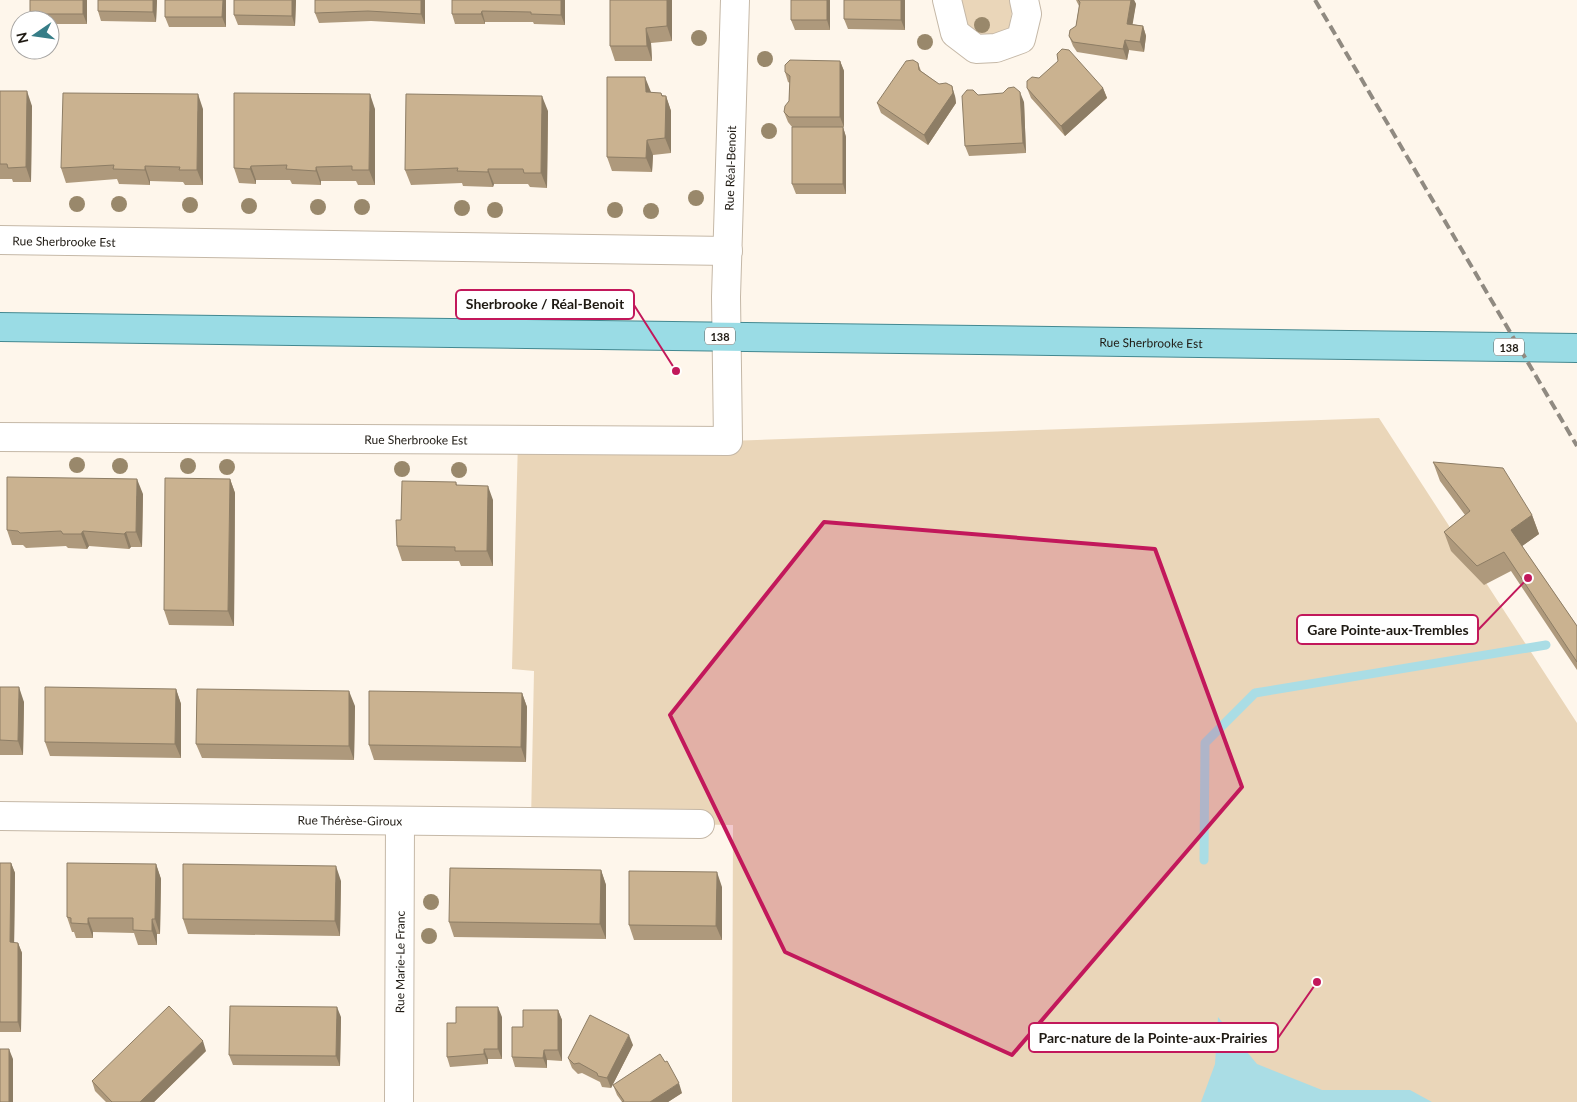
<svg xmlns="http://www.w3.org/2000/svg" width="1577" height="1102" font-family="Lato,sans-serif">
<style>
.green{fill:#ead6b9}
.water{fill:#aadde5}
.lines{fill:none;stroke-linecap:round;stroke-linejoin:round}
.stream{stroke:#aadde5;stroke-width:9}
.minor-casing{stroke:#c5b8a7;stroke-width:30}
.primary-casing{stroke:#438890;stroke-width:30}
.minor{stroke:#fff;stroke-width:28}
.primary{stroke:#9adce5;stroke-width:28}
.rail{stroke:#908a81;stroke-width:4;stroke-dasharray:10 5;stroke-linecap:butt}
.tree{fill:#99886b}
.wall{fill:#ae997c}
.shaded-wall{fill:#8d7d65}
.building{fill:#cab290;stroke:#8d7d65}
.marked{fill:#c2185b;fill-opacity:0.2;stroke:#c2185b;stroke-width:4;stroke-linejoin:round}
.labels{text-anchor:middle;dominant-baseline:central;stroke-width:4;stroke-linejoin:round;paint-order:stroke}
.shield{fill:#fff;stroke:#625f5a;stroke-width:1}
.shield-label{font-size:11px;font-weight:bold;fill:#1f1a13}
.street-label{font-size:12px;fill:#1f1a13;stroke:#fff}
.leader{fill:none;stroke:#c2185b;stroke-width:2}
.callout-dot{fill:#c2185b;stroke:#fff;stroke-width:2}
.callout{fill:#fff;stroke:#c2185b;stroke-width:2}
.callout-label{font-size:14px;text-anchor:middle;font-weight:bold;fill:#1f1a13}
</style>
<rect width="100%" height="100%" fill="#fef6eb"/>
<path class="green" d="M 960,0 L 1014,0 L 1009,28 L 983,38 L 966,29 Z
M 1379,418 L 1577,723 L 1577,1102 L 732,1102 L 733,825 L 531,822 L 534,671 L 512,669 L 518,440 L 728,441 Z"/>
<path class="water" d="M 1218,1017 L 1257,1064 L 1322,1090 L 1410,1090 L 1432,1102 L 1201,1102 L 1215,1064 Z"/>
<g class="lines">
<path class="stream" d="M 1204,860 L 1205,743 L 1255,693 L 1546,645"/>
<g class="minor-casing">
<g id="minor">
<path d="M 947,0 L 955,33 L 976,49 L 996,48 L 1021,39 L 1027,14 L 1024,0"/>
<path id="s1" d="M 0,240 L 728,251"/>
<path id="s2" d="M 0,437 L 728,441 L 726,297 L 735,0"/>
<path id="s3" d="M 0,816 L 700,824"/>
<path id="s4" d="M 399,1102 L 400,821"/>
</g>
</g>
<g class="primary-casing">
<g id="primary">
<path id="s5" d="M 0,327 L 1577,348"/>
</g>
</g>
<use href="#minor" class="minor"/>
<use href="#primary" class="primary"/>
<path class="rail" d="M 1315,0 L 1577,446"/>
</g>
<g class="tree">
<circle cx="982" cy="25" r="8"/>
<circle cx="699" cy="38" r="8"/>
<circle cx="925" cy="42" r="8"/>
<circle cx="765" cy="59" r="8"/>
<circle cx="769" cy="131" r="8"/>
<circle cx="696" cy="198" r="8"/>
<circle cx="77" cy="204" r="8"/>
<circle cx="119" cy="204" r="8"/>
<circle cx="190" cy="205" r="8"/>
<circle cx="249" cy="206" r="8"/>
<circle cx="318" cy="207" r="8"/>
<circle cx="362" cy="207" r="8"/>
<circle cx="462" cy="208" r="8"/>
<circle cx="495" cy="210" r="8"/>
<circle cx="615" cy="210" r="8"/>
<circle cx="651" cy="211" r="8"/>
<circle cx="77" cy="465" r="8"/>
<circle cx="120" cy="466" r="8"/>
<circle cx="188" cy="466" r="8"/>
<circle cx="227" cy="467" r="8"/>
<circle cx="402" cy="469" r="8"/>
<circle cx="459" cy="470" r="8"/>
<circle cx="431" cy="902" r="8"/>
<circle cx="429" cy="936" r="8"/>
</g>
<path class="wall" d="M 87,0 L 87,24 L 50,24 L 50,20 L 32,20 L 30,14 Z
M 157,0 L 156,22 L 101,21 L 98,11 Z
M 226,0 L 226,27 L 169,27 L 165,17 Z
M 234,0 L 296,0 L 295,26 L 238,25 L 234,15 Z
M 425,0 L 425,24 L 371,21 L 319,23 L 315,13 Z
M 565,0 L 565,25 L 534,24 L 533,22 L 485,22 L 485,24 L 455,24 L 452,14 Z
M 610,0 L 672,0 L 672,41 L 651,43 L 652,61 L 615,61 L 610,46 Z
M 830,0 L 830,30 L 795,30 L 791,20 Z
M 905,0 L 905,30 L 848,29 L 844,19 Z
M 1076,0 L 1134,0 L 1136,4 L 1132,24 L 1143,26 L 1146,36 L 1144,52 L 1129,50 L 1127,60 L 1077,52 L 1073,46 L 1069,36 L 1076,26 L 1079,6 Z
M 840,61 L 844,71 L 844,127 L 843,127 L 846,137 L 846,194 L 796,194 L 792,184 L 792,127 L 788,122 L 784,112 L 789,101 L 790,83 L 788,82 L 785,72 Z
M 918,63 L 921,71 L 955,96 L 956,103 L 928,145 L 881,113 L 877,103 Z
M 1027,88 L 1103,88 L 1107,98 L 1065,136 L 1031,98 Z
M 0,91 L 32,106 L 31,182 L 13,182 L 12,179 L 0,179 Z
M 651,92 L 666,96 L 671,111 L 671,153 L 653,155 L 652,172 L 612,171 L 607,157 Z
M 978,95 L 1024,102 L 1026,153 L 969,156 L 965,146 Z
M 203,109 L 203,185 L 185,185 L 183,182 L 150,181 L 150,185 L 119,184 L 117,179 L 66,183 L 61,168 Z
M 375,109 L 375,185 L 358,185 L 356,181 L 321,181 L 321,185 L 292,184 L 290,180 L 256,180 L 256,184 L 239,183 L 234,168 Z
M 548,111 L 547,188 L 530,187 L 528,184 L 494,184 L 493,187 L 463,186 L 462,183 L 411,185 L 405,170 Z
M 1433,462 L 1532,515 L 1539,534 L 1522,546 L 1577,626 L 1577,670 L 1511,571 L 1484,585 L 1451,551 L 1444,532 L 1465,515 L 1440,481 Z
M 230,479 L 235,493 L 234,626 L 169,625 L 164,610 Z
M 456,482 L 457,485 L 493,500 L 493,566 L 461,566 L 459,561 L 402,561 L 397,546 L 401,520 Z
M 143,494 L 142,547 L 131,547 L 129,549 L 89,546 L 87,549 L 68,548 L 66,546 L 26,548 L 23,545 L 12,545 L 7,530 Z
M 0,687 L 24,702 L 23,755 L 0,755 Z
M 176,689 L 181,704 L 181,758 L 50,756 L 45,742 Z
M 522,693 L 527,707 L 526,762 L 374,760 L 369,745 Z
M 355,706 L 354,760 L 202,758 L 196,744 Z
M 0,863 L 11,863 L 15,873 L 14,943 L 18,943 L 22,953 L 21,1032 L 0,1032 Z
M 156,864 L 161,879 L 160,934 L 157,934 L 157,945 L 138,945 L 134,933 L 93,932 L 93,938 L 76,938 L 74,932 L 72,932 L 67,917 Z
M 601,870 L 606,885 L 606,939 L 454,937 L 449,922 Z
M 341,881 L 340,936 L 188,934 L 183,919 Z
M 722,887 L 722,940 L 634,940 L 629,925 Z
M 558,1010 L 562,1020 L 562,1061 L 547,1060 L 547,1068 L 515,1067 L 512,1057 L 523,1027 Z
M 341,1017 L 340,1066 L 233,1065 L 229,1055 Z
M 502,1017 L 502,1059 L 488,1059 L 488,1064 L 450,1067 L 447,1057 L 456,1023 Z
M 633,1045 L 611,1088 L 602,1087 L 600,1082 L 582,1073 L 578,1074 L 572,1068 L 568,1058 Z
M 206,1051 L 154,1102 L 106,1102 L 95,1091 L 92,1081 Z
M 613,1085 L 682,1093 L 668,1102 L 622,1102 L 617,1095 Z"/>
<path class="shaded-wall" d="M 83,0 L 87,0 L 87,24 L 83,14 Z
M 153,0 L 157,0 L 156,22 L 153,12 Z
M 223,0 L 226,0 L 226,27 L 222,17 Z
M 292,0 L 296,0 L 295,26 L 292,16 Z
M 421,0 L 425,0 L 425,24 L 421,14 Z
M 561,0 L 565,0 L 565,25 L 561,15 Z
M 667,0 L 672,0 L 672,41 L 667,26 Z
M 827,0 L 830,0 L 830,30 L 827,20 Z
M 901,0 L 905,0 L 905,30 L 901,20 Z
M 1131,0 L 1134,0 L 1136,4 L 1131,34 L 1127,24 Z
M 482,11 L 485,22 L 485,24 L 481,14 Z
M 1143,26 L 1146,36 L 1144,52 L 1140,42 Z
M 646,28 L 651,43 L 652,61 L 647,46 Z
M 1125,40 L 1129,50 L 1127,60 L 1123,49 Z
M 840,61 L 844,71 L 844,127 L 840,117 Z
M 645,77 L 651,92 L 646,92 Z
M 952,86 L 955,96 L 956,103 L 928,145 L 924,135 Z
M 1103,88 L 1107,98 L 1065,136 L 1061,126 Z
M 27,91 L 32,106 L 31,182 L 26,167 Z
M 1020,92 L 1024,102 L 1026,153 L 1023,143 Z
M 661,93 L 666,105 L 666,96 L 671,111 L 671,153 L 665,138 Z
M 198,94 L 203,109 L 203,185 L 197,170 Z
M 370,94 L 375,109 L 375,185 L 369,170 Z
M 542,96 L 548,111 L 547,188 L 541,173 Z
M 843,127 L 846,137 L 846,194 L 843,184 Z
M 647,140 L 653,155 L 652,172 L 646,158 Z
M 145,166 L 150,181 L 150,185 L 145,170 Z
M 251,166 L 256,180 L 256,184 L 250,169 Z
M 316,167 L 321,181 L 321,185 L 316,171 Z
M 488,169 L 494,184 L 493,187 L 488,172 Z
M 137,479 L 143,494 L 142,547 L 136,532 Z
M 230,479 L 235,493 L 234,626 L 228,611 Z
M 488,486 L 493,500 L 493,566 L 487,551 Z
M 1532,515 L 1539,534 L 1518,549 L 1511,530 Z
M 83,531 L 89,546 L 87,549 L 81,534 Z
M 126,532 L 131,547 L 129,549 L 124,534 Z
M 19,687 L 24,702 L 23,755 L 18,741 Z
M 176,689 L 181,704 L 181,758 L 175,744 Z
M 349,691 L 355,706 L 354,760 L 349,746 Z
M 522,693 L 527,707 L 526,762 L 521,747 Z
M 11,863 L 15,873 L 14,952 L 10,942 Z
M 156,864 L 161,879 L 160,934 L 155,919 Z
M 336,866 L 341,881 L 340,936 L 335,921 Z
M 601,870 L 606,885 L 606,939 L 600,924 Z
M 717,872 L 722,887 L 722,940 L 716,926 Z
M 88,918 L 93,932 L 93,938 L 88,924 Z
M 152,919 L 157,934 L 157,945 L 152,931 Z
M 18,943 L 22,953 L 21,1032 L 18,1022 Z
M 337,1007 L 341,1017 L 340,1066 L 336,1056 Z
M 498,1007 L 502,1017 L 502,1059 L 498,1049 Z
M 558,1010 L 562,1020 L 562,1061 L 558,1050 Z
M 629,1035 L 633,1045 L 611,1088 L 607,1078 Z
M 203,1041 L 206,1051 L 154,1102 L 140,1102 Z
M 9,1049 L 13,1059 L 13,1102 L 9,1102 Z
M 484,1049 L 488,1059 L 488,1064 L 484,1054 Z
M 544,1050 L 547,1060 L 547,1068 L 543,1058 Z
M 679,1083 L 682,1093 L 668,1102 L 650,1102 Z"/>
<path class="building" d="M 30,0 L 83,0 L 83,14 L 30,14 Z
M 98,0 L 153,0 L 153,12 L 98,11 Z
M 165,0 L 223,0 L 222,17 L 165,17 Z
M 234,0 L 292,0 L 292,16 L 234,15 Z
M 315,0 L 421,0 L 421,14 L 368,11 L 315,13 Z
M 452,0 L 561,0 L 561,15 L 531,14 L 531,12 L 482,11 L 481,14 L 452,14 Z
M 610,0 L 667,0 L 667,26 L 646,28 L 647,46 L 610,46 Z
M 791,0 L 827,0 L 827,20 L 791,20 Z
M 844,0 L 901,0 L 901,20 L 844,19 Z
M 1078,0 L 1131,0 L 1127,24 L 1143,26 L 1140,42 L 1125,40 L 1123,49 L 1073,42 L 1069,36 L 1070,30 L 1076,26 L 1080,2 Z
M 1062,49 L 1069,50 L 1103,88 L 1061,126 L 1027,88 L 1027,81 L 1032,77 L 1039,78 L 1058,61 L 1057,54 Z
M 790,60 L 840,61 L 840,117 L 789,117 L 784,112 L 785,106 L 789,101 L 790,76 L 785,72 L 785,65 Z
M 913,60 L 918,63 L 919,70 L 939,84 L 946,83 L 952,86 L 953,93 L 924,135 L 877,103 L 906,61 Z
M 607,77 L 645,77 L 646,92 L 661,93 L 662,96 L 666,96 L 665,138 L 647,140 L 646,158 L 607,157 Z
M 1014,87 L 1020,92 L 1023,143 L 965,146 L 962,96 L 967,90 L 973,90 L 978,95 L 991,94 L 1003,93 L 1008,88 Z
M 0,91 L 27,91 L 26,167 L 8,168 L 7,164 L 0,164 Z
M 63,93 L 198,94 L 197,170 L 179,170 L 180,167 L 145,166 L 145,170 L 113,169 L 114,165 L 61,168 Z
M 234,93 L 370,94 L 369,170 L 352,170 L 352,166 L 316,167 L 316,171 L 286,169 L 287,165 L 251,166 L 250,169 L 234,168 Z
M 406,94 L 542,96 L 541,173 L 524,173 L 523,169 L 488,169 L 488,172 L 457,171 L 458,168 L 405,170 Z
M 792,127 L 843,127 L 843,184 L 792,184 Z
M 1433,462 L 1503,468 L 1532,515 L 1511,530 L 1577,626 L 1577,662 L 1504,552 L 1477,566 L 1444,532 L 1470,511 Z
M 7,477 L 137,479 L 136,532 L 126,532 L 124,534 L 83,531 L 81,534 L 63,534 L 61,531 L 20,533 L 18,531 L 7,530 Z
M 165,478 L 230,479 L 228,611 L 164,610 Z
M 402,481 L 456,482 L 456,485 L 488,486 L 487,551 L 455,551 L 455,547 L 397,546 L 396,520 L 401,520 Z
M 0,687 L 19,687 L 18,741 L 0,740 Z
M 45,687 L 176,689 L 175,744 L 45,742 Z
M 197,689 L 349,691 L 349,746 L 196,744 Z
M 369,691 L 522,693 L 521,747 L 369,745 Z
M 0,863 L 11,863 L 10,942 L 18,943 L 18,1022 L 0,1022 Z
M 67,863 L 156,864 L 155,919 L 152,919 L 152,931 L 133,930 L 133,918 L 88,918 L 88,924 L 71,923 L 71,918 L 67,917 Z
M 183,864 L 336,866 L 335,921 L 183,919 Z
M 450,868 L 601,870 L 600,924 L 449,922 Z
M 629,871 L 717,872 L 716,926 L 629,925 Z
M 169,1006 L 203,1041 L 140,1102 L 112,1102 L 92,1081 Z
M 230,1006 L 337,1007 L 336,1056 L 229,1055 Z
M 456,1007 L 498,1007 L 498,1049 L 484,1049 L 484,1054 L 447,1057 L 447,1023 L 456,1023 Z
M 523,1010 L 558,1010 L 558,1050 L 544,1050 L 543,1058 L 512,1057 L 512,1027 L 523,1027 Z
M 590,1015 L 629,1035 L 607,1078 L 598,1076 L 597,1073 L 579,1063 L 574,1064 L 568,1058 Z
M 0,1049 L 9,1049 L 9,1102 L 0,1102 Z
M 660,1054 L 665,1062 L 667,1061 L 679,1083 L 650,1102 L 622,1102 L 624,1101 L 613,1085 Z"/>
<path class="marked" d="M 824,522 L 1155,549 L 1242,787 L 1012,1055 L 785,952 L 670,715 Z"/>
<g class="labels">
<g class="shield">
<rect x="705" y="327.5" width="30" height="17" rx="4"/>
<rect x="1494" y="338.5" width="30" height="17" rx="4"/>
</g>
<g class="shield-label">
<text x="720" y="336">138</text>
<text x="1509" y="347">138</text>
</g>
<g class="street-label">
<text stroke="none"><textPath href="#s2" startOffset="1001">Rue Réal-Benoit</textPath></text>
<text stroke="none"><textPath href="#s1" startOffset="64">Rue Sherbrooke Est</textPath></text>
<text stroke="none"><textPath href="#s5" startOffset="1151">Rue Sherbrooke Est</textPath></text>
<text stroke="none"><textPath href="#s2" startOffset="416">Rue Sherbrooke Est</textPath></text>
<text stroke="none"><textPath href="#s3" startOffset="350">Rue Thérèse-Giroux</textPath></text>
<text stroke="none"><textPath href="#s4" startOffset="140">Rue Marie-Le Franc</textPath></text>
</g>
</g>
<path class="leader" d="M676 371L634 305M1528 578L1478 630M1317 982L1278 1038"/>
<g class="callout-dot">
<circle cx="676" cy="371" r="5"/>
<circle cx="1528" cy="578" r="5"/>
<circle cx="1317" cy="982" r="5"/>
</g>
<g class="callout">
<rect x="456" y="290" width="178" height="29" rx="5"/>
<rect x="1297" y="615" width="181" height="29" rx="5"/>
<rect x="1029" y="1023" width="249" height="29" rx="5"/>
</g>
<g class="callout-label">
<text x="545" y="309">Sherbrooke / Réal-Benoit</text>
<text x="1388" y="635">Gare Pointe-aux-Trembles</text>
<text x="1153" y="1043">Parc-nature de la Pointe-aux-Prairies</text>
</g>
<g transform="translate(35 35) rotate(257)"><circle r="24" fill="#ffffff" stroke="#a5a3a1"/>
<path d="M0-4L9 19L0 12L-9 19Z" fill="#367d87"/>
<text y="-8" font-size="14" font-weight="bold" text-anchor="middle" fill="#1f1a13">N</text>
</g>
</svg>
